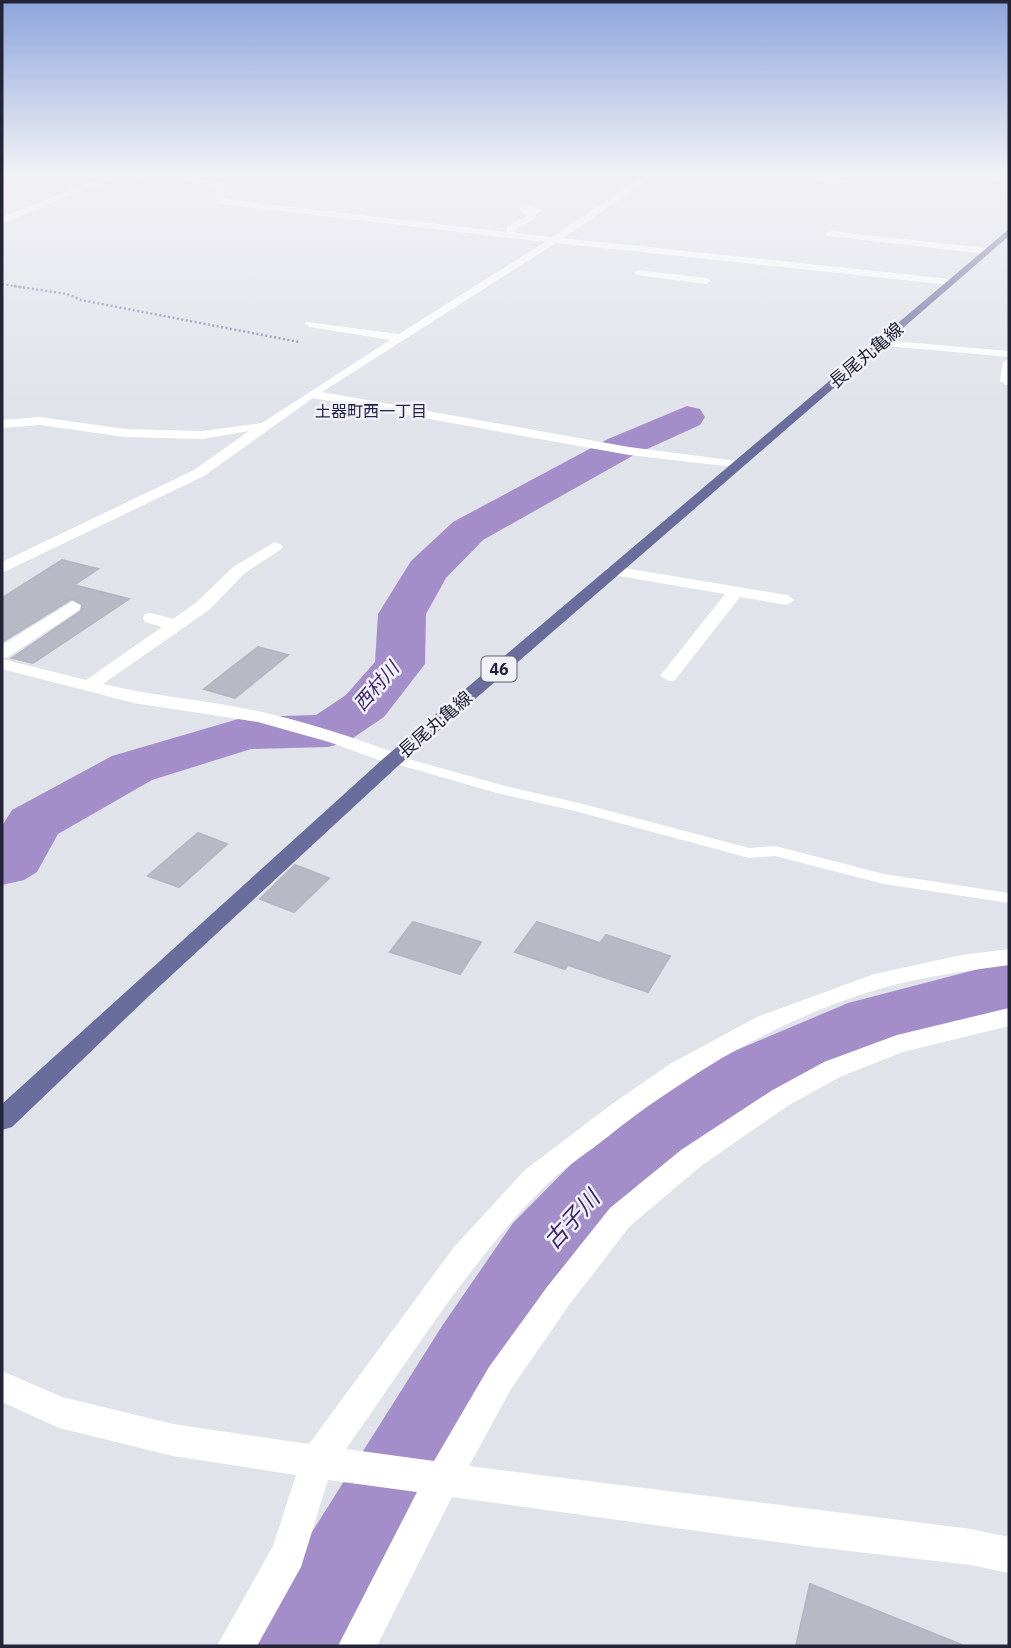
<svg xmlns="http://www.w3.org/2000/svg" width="1011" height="1648" font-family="'IBM Plex Sans','Noto Sans JP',sans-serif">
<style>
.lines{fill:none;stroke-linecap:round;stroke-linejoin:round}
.river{fill:#a48ec9;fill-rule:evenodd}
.building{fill:#b7b9c4;stroke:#b4b7c2;stroke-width:2}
.path-far1{stroke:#8488aa;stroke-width:2;stroke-dasharray:2 2.5;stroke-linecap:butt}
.path{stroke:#8488aa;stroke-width:2.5;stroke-dasharray:2 2.5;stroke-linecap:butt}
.lane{fill:#fff;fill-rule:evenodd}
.street{fill:#fff;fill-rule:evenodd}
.primary{fill:#6a6c9b;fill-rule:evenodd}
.labels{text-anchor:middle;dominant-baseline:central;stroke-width:5;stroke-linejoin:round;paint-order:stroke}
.far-neighbourhood-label{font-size:16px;fill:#212248;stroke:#f1f2f7}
.shield{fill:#f1f2f7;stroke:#616271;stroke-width:2}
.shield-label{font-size:16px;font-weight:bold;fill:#232438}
.street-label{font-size:18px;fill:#232438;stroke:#f1f2f7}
.water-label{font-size:19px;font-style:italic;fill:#40246d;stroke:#f1f2f7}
.near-water-label{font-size:23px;font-style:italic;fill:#40246d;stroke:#f1f2f7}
</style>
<rect width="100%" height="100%" fill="#e1e3ea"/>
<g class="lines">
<path class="river" d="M 687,406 L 700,409 L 705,417 L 700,425 L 634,455 L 483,540 L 446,578 L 426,614 L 425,664 L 384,717 L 347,742 L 328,747 L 251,749 L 152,780 L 58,834 L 37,872 L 24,880 L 2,885 L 2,826 L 12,810 L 112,756 L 245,717 L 316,715 L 346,695 L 375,662 L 378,614 L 411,561 L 453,522 L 608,439 Z
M 1009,961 L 1009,1009 L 895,1040 L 777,1095 L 648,1187 L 573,1273 L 506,1384 L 361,1646 L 249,1646 L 264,1608 L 442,1326 L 513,1223 L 592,1143 L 725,1055 L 848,1003 Z"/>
</g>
<path class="building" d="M 62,560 L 98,569 L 74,585 L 129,599 L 33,663 L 12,658 L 81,611 L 82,604 L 72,599 L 2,642 L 2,598 Z
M 258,647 L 288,655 L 235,698 L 204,689 Z
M 198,833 L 227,844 L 179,887 L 148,876 Z
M 295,865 L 329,878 L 294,912 L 260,899 Z
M 413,922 L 481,942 L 460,974 L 390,952 Z
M 537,922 L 600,943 L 606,935 L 670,956 L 648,992 L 568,965 L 565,969 L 515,952 Z
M 810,1584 L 962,1645 L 962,1646 L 796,1646 Z"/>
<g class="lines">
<path class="path-far1" d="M 2,284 L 25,288"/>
<path class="path" d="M 14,286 L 67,294 L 81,300 L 299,342"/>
<path class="lane" d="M 394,755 L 505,786 L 583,804 L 749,848 L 775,846 L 884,874 L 1009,893 L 1009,903 L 884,884 L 775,856 L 749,858 L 575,811 L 497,793 L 389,762 L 387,759 L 389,756 Z"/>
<path class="street" d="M 601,171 L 661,171 L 563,238 L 951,279 L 956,282 L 951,285 L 556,243 L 322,392 L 629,447 L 737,461 L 742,462 L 742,468 L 629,455 L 313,398 L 204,476 L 2,573 L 2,562 L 194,470 L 249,431 L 202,439 L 125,437 L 40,425 L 2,428 L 2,420 L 40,417 L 125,429 L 202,431 L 262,423 L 390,340 L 310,327 L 305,324 L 306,322 L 399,334 L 545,242 L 220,204 L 216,201 L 216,186 C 179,178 133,173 97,185 C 66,195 35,210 5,222 L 2,223 L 2,217 L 110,175 L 114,177 L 175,175 L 223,182 L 224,199 L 507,232 L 507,226 L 527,216 L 519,210 L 521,206 L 543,209 L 536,214 L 535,219 L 515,229 L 516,233 L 552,237 L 642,177 Z
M 924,171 L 1009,178 L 1009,182 L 928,173 Z
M 808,176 L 845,179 L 849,181 L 845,183 L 805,180 Z
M 830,231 L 987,248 L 992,251 L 987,254 L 827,236 L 825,234 Z
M 639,270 L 706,278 L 711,281 L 706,284 L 636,275 L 634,273 Z
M 880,340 L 1009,351 L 1009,357 L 876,345 L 876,341 Z
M 1009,359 L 1009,384 L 1006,385 L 1000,381 L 1003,362 Z
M 275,542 L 280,544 L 283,547 L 280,550 L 245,573 L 209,610 L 103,684 C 156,697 210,700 262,712 C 310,723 355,738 401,755 L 404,759 L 401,763 L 387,763 L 329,742 L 258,722 L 134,703 L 2,669 L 2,659 L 86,680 L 162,627 L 145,622 L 143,618 L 145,614 L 151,613 L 173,619 L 197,602 L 233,567 Z
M 613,566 L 787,595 L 795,600 L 787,605 L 740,597 L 675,680 L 669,681 L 660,676 L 725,594 L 607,574 L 605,571 L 607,568 Z
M 73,601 L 81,606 L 79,610 L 8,657 L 2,658 L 2,645 Z
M 1009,949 L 1009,965 C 966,971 921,977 879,989 C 779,1019 687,1073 606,1138 C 586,1154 562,1169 544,1187 C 467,1265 409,1360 346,1449 L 434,1461 L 489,1367 L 547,1287 L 610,1208 L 681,1150 L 771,1091 L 824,1062 L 897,1035 L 1009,1008 L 1009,1026 L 903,1052 L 842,1076 L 789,1105 L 701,1166 L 630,1226 L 569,1305 L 511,1389 L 469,1466 L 971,1529 L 1009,1537 L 1009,1573 L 971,1565 L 806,1546 L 452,1497 L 377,1646 L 338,1646 L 417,1492 L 328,1480 L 301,1567 L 257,1646 L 217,1646 L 273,1546 L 296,1475 L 173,1456 L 59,1428 L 2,1402 L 2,1371 L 62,1397 L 173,1424 L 309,1444 L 454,1247 L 525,1170 L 612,1104 L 670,1064 L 757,1017 L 874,974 L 962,955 Z"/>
<path class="primary" d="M 1009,229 L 1009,236 L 398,766 L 149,996 L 12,1127 L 2,1130 L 2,1104 L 384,758 Z"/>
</g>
<linearGradient id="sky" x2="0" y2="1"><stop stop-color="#8da5dc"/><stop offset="0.43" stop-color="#f2f2f6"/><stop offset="1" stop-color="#f2f2f6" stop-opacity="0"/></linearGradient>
<rect width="1011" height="402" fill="url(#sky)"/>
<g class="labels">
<g class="far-neighbourhood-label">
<text x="371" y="411">土器町西一丁目</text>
</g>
<rect class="shield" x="481.5" y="656.5" width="35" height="25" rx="5"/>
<g class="shield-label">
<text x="499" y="669">46</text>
</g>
<g class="street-label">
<text transform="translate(866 355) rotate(-40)">長尾丸亀線</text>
<text transform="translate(435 724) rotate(-41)">長尾丸亀線</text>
</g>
<g class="water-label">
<text transform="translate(376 686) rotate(-49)">西村川</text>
</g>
<g class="near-water-label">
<text transform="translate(571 1219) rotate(-48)">古子川</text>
</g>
</g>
<rect width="1011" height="1648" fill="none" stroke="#232438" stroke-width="7"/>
</svg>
